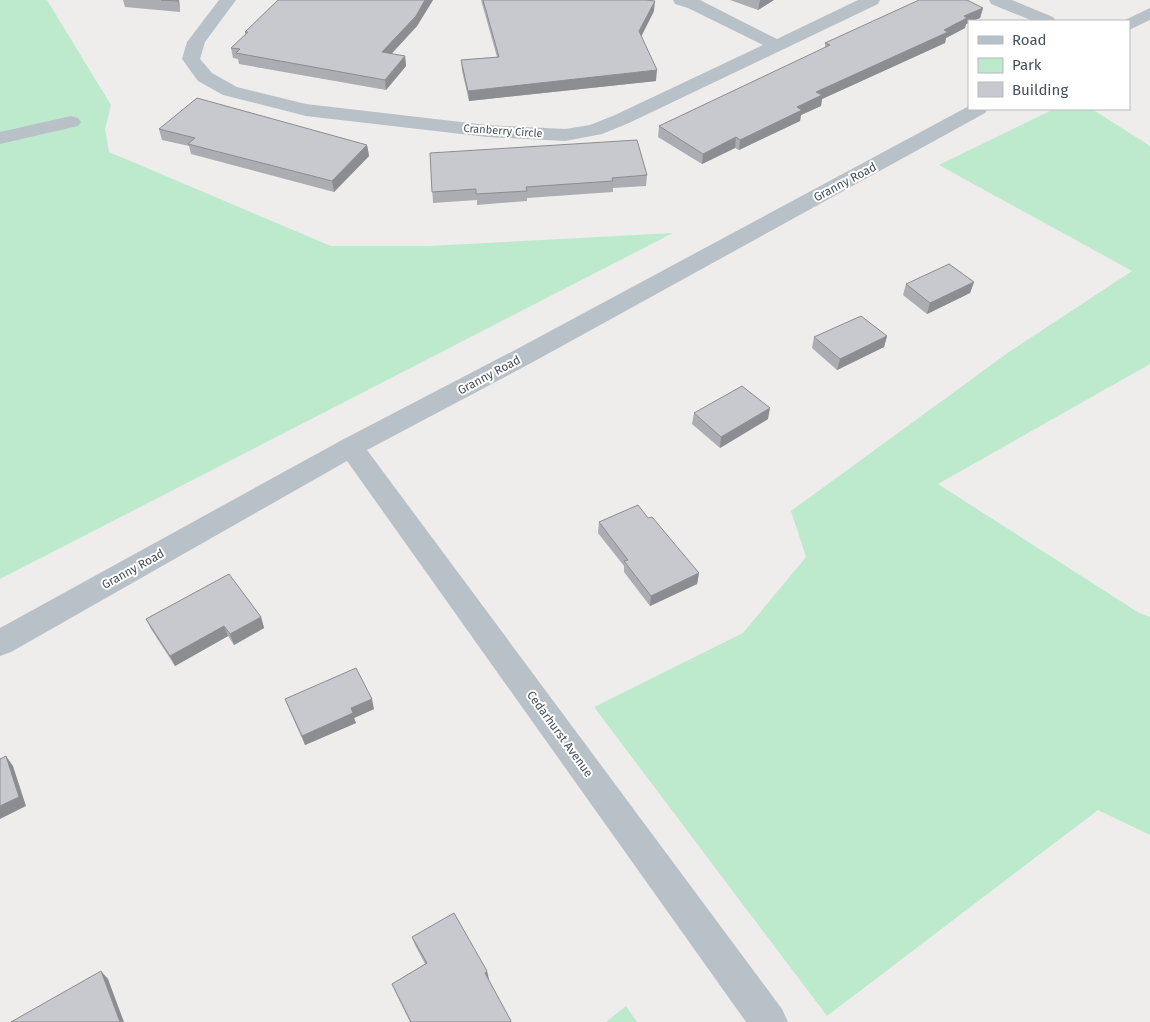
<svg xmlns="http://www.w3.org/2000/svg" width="1150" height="1022" font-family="'Fira Sans',sans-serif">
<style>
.green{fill:#bdeacc}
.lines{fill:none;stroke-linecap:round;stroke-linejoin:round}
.minor{fill:#b9c1c8;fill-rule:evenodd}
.wall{fill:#abadb2}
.shaded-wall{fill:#8b8d91}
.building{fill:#c7c9cf;stroke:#8b8d91}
.labels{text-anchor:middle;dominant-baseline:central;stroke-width:4;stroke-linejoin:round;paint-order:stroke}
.far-street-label{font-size:11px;fill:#465058;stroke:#fff}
.street-label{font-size:12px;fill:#465058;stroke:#fff}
</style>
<rect width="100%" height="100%" fill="#efecec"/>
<path class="green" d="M 0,0 L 47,0 L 111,105 L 105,129 L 109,152 L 331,246 L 429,246 L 673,233 L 0,579 Z
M 1054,109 L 1092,109 L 1150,146 L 1150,364 L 938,484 L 1139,613 L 1150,617 L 1150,835 L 1098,810 L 827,1016 L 594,707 L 743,633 L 806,557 L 791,511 L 1009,352 L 1132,271 L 939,165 Z
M 626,1006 L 637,1022 L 606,1022 Z"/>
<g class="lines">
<path class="minor" d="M 219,0 L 236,0 L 205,42 L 200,59 L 212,73 L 237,87 L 306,104 L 487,125 L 565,129 L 590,125 L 615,115 L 763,45 L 688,8 L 675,4 L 673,0 L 700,0 L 777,39 L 858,0 L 880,0 L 878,4 L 629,123 L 602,134 L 565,141 L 487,137 L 306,116 L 223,95 L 198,81 L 182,59 L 187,42 Z
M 989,0 L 1012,0 L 1053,17 L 1056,21 L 1033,21 L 991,4 Z
M 1150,8 L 1150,20 L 1129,30 L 1129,21 L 1123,21 Z
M 969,106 L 969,109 L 988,109 L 985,113 L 533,362 L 367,450 L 782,1009 L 788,1022 L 746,1022 L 347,461 L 11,652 L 0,656 L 0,628 L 342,440 L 515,350 Z
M 71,116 L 78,118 L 81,122 L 78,126 L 0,144 L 0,132 Z"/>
</g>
<path class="wall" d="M 123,0 L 179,0 L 180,12 L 125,7 Z
M 278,0 L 433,0 L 417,26 L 391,54 L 405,56 L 406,66 L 386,90 L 239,64 L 238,59 L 233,58 L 231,48 L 245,35 L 245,32 Z
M 481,0 L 646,0 L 654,11 L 641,36 L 656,81 L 469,101 L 462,71 L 461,60 L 497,57 Z
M 730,0 L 774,0 L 758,10 Z
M 983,8 L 980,18 L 969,21 L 969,23 L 966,24 L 965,28 L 946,38 L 945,43 L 822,99 L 821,106 L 801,115 L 800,121 L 739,150 L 735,148 L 702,164 L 658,137 L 659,126 L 825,48 L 825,43 Z
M 159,129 L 367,145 L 369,156 L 334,192 L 191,154 L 189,146 L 162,140 Z
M 430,153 L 647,175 L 646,186 L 613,188 L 613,192 L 527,198 L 527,201 L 477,205 L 477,200 L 433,203 Z
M 974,282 L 970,293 L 927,314 L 903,295 L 906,284 Z
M 887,336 L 884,347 L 837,370 L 812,348 L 814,337 Z
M 694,413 L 768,419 L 720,448 L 692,424 Z
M 648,518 L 699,573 L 697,584 L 650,606 L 624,572 L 624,566 L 598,533 L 599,522 Z
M 261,617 L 264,628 L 234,645 L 228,636 L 175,666 L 151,629 L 146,619 Z
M 285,699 L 374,709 L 354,718 L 356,723 L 305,745 L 289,709 Z
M 412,937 L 487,971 L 488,979 L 511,1022 L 410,1022 L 395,991 L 392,984 L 425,964 L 415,945 Z"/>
<path class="shaded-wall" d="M 178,0 L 179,0 L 180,12 L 178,1 Z
M 425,0 L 433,0 L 417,26 L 384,62 L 382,52 Z
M 760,0 L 774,0 L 758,10 Z
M 655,1 L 654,11 L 639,41 L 639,31 Z
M 983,8 L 980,18 L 973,21 L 969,21 L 969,23 L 966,24 L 965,28 L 946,38 L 945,43 L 822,99 L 821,106 L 801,115 L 800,121 L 739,150 L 740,140 L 797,107 L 816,92 L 944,30 L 964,16 Z
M 405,56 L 406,66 L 386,90 L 385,80 Z
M 657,70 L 656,81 L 469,101 L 468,91 Z
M 736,137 L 735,148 L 702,164 L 703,154 Z
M 367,145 L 369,156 L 334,192 L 332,181 Z
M 974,282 L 970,293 L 927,314 L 930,303 Z
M 887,336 L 884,347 L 837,370 L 840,359 Z
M 770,408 L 768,419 L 720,448 L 721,437 Z
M 699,573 L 697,584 L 650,606 L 651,596 Z
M 261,617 L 264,628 L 234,645 L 230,634 Z
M 224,626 L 228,636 L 175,666 L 170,656 Z
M 372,699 L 374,709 L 354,718 L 356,723 L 305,745 L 302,736 L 351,708 Z
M 6,756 L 13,766 L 26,806 L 0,819 L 0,806 Z
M 101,971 L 108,979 L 124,1022 L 120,1022 Z
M 487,971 L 489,979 L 486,981 L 485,973 Z"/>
<path class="building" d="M 161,0 L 178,0 L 178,1 Z
M 278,0 L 425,0 L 416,16 L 382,52 L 405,56 L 385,80 L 236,53 L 240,49 L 231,48 L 248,32 L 245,32 Z
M 483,0 L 646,0 L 655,1 L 639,31 L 657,70 L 468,91 L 461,60 L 499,57 Z
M 919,0 L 967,0 L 983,8 L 964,16 L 967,18 L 944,30 L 948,32 L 816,92 L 822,95 L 797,107 L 802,110 L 740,140 L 736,137 L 703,154 L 659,126 L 830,45 L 825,43 Z
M 197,98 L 367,145 L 332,181 L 188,144 L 195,138 L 159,129 Z
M 637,140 L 647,175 L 612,178 L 613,181 L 526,187 L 527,191 L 476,194 L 476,189 L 432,192 L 430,153 Z
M 949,264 L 974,282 L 930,303 L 906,284 Z
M 861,316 L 887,336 L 840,359 L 814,337 Z
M 742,386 L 770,408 L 721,437 L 694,413 Z
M 638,505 L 648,518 L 652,517 L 699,573 L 651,596 L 624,561 L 628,560 L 599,522 Z
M 229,574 L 261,617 L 230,634 L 224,626 L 170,656 L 146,619 Z
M 356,668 L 372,699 L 351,708 L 353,713 L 302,736 L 285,699 Z
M 6,756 L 19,797 L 0,806 L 0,759 Z
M 454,913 L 487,971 L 485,973 L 511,1021 L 510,1022 L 411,1022 L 392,984 L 427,963 L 412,937 Z
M 101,971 L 120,1022 L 11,1022 Z"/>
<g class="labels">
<g class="far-street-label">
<text transform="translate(503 131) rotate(4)">Cranberry Circle</text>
</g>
<g class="street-label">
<text transform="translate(845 182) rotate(-28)">Granny Road</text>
<text transform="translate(489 375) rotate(-28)">Granny Road</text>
<text transform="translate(133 569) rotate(-29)">Granny Road</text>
<text transform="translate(560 734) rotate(54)">Cedarhurst Avenue</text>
</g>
</g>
<rect x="968" y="20" width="162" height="90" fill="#ffffff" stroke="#b5b9bc"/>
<rect x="978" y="36" width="25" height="8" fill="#b9c1c8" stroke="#b5b9bc"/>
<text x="1012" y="45" font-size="15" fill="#465058">Road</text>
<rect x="978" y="58" width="25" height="15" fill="#bdeacc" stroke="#b5b9bc"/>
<text x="1012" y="70" font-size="15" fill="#465058">Park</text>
<rect x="978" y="82" width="25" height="15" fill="#c7c9cf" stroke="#b5b9bc"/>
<text x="1012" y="95" font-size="15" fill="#465058">Building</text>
</svg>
